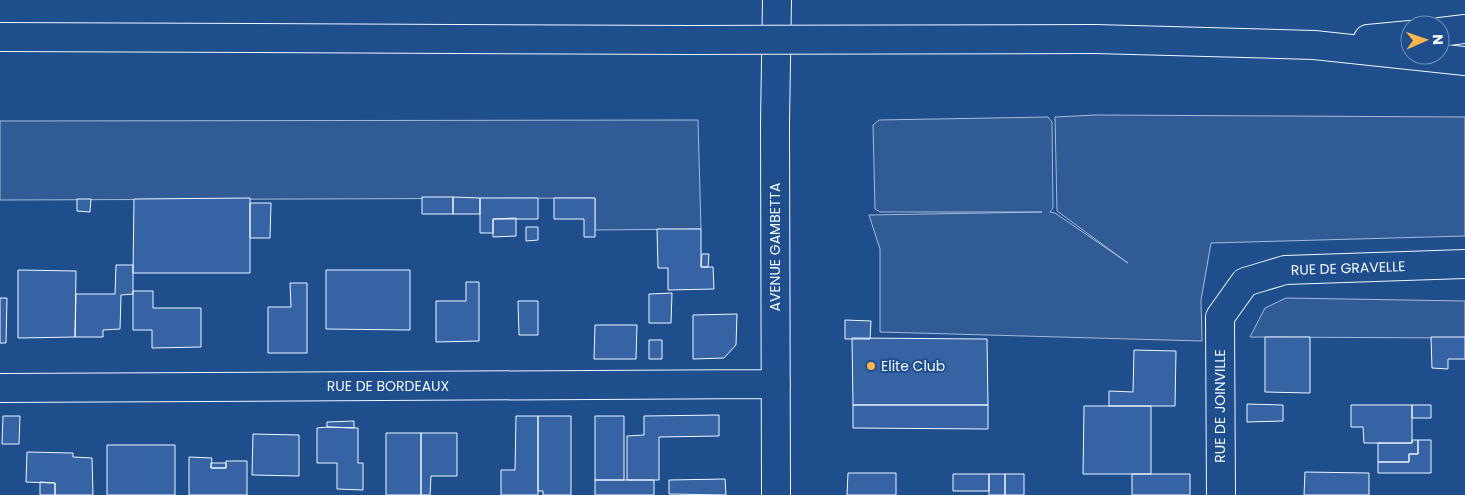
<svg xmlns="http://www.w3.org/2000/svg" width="1465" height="495" font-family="Poppins,sans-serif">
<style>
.built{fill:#305b95;stroke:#a8bbd7}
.building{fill:#3563a3;stroke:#f2f6ff}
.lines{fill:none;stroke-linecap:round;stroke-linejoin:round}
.minor-casing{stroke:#f2f6ff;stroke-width:30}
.highway-casing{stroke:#f2f6ff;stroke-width:30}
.minor{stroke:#1f4e8c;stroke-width:28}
.highway{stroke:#1f4e8c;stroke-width:28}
.highway-bridge-casing{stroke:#f2f6ff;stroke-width:30;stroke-linecap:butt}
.highway-bridge{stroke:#1f4e8c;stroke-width:28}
.poi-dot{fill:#ffb74d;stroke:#1f4e8c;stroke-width:2}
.labels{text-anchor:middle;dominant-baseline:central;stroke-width:4;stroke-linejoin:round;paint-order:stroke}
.street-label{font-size:14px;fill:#f2f6ff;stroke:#1f4e8c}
.poi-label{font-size:14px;fill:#f2f6ff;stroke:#1f4e8c;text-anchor:start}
</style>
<rect width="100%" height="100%" fill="#1f4e8c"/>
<path class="built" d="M 1095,115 L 1465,117 L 1465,236 L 1211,243 L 1201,300 L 1202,341 L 880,332 L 880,249 L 869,215 L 1042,212 L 880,212 L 875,209 L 873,125 L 879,120 L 1048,117 L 1052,122 L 1053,208 L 1050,212 L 1055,213 L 1128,263 L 1057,211 L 1055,117 Z
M 698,120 L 701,229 L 595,230 L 595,198 L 0,200 L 0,121 Z
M 1286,298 L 1465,301 L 1465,338 L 1250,337 L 1265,308 Z"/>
<path class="building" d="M 422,197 L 453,197 L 453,214 L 422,214 Z
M 453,197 L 480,198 L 480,214 L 453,214 Z
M 250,198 L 250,273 L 133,273 L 134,199 Z
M 480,198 L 538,198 L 538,219 L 493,219 L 493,233 L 480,233 Z
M 554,198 L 595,198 L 595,237 L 584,237 L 584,219 L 554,219 Z
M 77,199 L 91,199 L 90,212 L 77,211 Z
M 250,203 L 271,203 L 270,238 L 250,238 Z
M 516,218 L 516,236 L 493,237 L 493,219 Z
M 526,227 L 538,227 L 538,240 L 526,241 Z
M 657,229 L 701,229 L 701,267 L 713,267 L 714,289 L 668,290 L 668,268 L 658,268 Z
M 702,254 L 709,254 L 708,267 L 701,267 Z
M 116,265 L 133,265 L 133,294 L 121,295 L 120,329 L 103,330 L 103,337 L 75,337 L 76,294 L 115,294 Z
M 18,270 L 76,271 L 75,337 L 18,338 Z
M 326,270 L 410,270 L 410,330 L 326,329 Z
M 466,282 L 479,282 L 479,341 L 436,342 L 436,301 L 466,301 Z
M 290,283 L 307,283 L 307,353 L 268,353 L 268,307 L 291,307 Z
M 133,291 L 153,291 L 153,308 L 201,308 L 201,347 L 152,348 L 152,330 L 133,330 Z
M 672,293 L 671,323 L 649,323 L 649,294 Z
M 0,298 L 7,298 L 6,343 L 0,343 Z
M 518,301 L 538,301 L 538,335 L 519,335 Z
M 737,314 L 736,345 L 724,358 L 693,359 L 693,315 Z
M 845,320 L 871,321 L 870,339 L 845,339 Z
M 595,325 L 637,325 L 636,359 L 594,359 Z
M 1265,337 L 1310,337 L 1310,393 L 1265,392 Z
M 1431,337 L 1465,337 L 1465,359 L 1448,359 L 1448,369 L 1432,368 Z
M 852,338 L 987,339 L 988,405 L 853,405 Z
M 649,340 L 662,340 L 662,359 L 649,359 Z
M 1134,350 L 1176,351 L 1175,406 L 1109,406 L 1109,391 L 1133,392 Z
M 1247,404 L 1283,405 L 1283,421 L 1247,422 Z
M 853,405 L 988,405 L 988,429 L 853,428 Z
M 1351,405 L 1412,405 L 1412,443 L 1364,443 L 1363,427 L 1351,427 Z
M 1412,405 L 1431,405 L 1431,418 L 1412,418 Z
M 1084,406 L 1151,406 L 1151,474 L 1083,474 Z
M 719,415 L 719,436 L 659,437 L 659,480 L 627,480 L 627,436 L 644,435 L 644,416 Z
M 3,416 L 20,416 L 19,444 L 2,444 Z
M 516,416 L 538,416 L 538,495 L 501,495 L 501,470 L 515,470 Z
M 538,416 L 571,416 L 571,495 L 543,495 L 543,491 L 538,491 Z
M 595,416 L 624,416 L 624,480 L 595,480 Z
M 354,421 L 354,428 L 327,427 L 327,422 Z
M 327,427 L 358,428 L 358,463 L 363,463 L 363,490 L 337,489 L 337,463 L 317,463 L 317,428 Z
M 386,433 L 421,433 L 421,495 L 386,495 Z
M 421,433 L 457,433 L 457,476 L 431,476 L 430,495 L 421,495 Z
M 253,434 L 299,435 L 299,476 L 252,475 Z
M 1412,440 L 1418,440 L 1418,454 L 1409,454 L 1409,462 L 1378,462 L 1378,443 L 1412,443 Z
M 1418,440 L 1431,440 L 1431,473 L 1378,473 L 1378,462 L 1409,462 L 1409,454 L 1418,454 Z
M 107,445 L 175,445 L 175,495 L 107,495 Z
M 27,452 L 73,453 L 73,457 L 92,458 L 93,495 L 55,495 L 55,483 L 26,482 Z
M 189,457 L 212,458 L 211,468 L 226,468 L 226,461 L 247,461 L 247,495 L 189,495 Z
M 211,463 L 226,463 L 226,468 L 211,468 Z
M 1305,472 L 1369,473 L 1369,495 L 1304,495 Z
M 848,473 L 896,473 L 896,495 L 847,495 Z
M 953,474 L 989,474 L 989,491 L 953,491 Z
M 989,474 L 1005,474 L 1005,495 L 989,495 Z
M 1005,474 L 1024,474 L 1024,495 L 1005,495 Z
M 1132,474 L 1190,474 L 1190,495 L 1132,495 Z
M 725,479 L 726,495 L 669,494 L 669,480 Z
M 595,480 L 654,480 L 654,495 L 595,495 Z
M 40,482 L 55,483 L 55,495 L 40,495 Z"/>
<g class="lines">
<g class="minor-casing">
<path id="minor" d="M 0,388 L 776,384
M 776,495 L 775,123 L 777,0
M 1221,495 L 1220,317 L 1245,282 L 1285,270 L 1465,264"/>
</g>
<g class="highway-casing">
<path id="highway" d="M 1440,32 L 1465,29
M 0,37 L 692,40
M 1095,39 L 1314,45 L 1465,61
M 1368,39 L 1410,35"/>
</g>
<use href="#minor" class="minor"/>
<use href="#highway" class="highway"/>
<g class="highway-bridge-casing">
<path id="highway-bridge" d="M 692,40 L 1095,39"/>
</g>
<use href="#highway-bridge" class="highway-bridge"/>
</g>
<circle class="poi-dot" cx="871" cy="366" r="5"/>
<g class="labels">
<g class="street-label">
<text transform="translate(775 247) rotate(-90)">AVENUE GAMBETTA</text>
<text transform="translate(1348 268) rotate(-2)">RUE DE GRAVELLE</text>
<text x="388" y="386">RUE DE BORDEAUX</text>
<text transform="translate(1220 406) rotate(-90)">RUE DE JOINVILLE</text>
</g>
<g class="poi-label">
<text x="881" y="366">Elite Club</text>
</g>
</g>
<g transform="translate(1425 40) rotate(88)"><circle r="24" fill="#1f4e8c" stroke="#7391ba"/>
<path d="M0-4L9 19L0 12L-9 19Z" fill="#ffb74d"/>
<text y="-8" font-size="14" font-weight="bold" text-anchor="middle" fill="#f2f6ff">N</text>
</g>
</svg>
